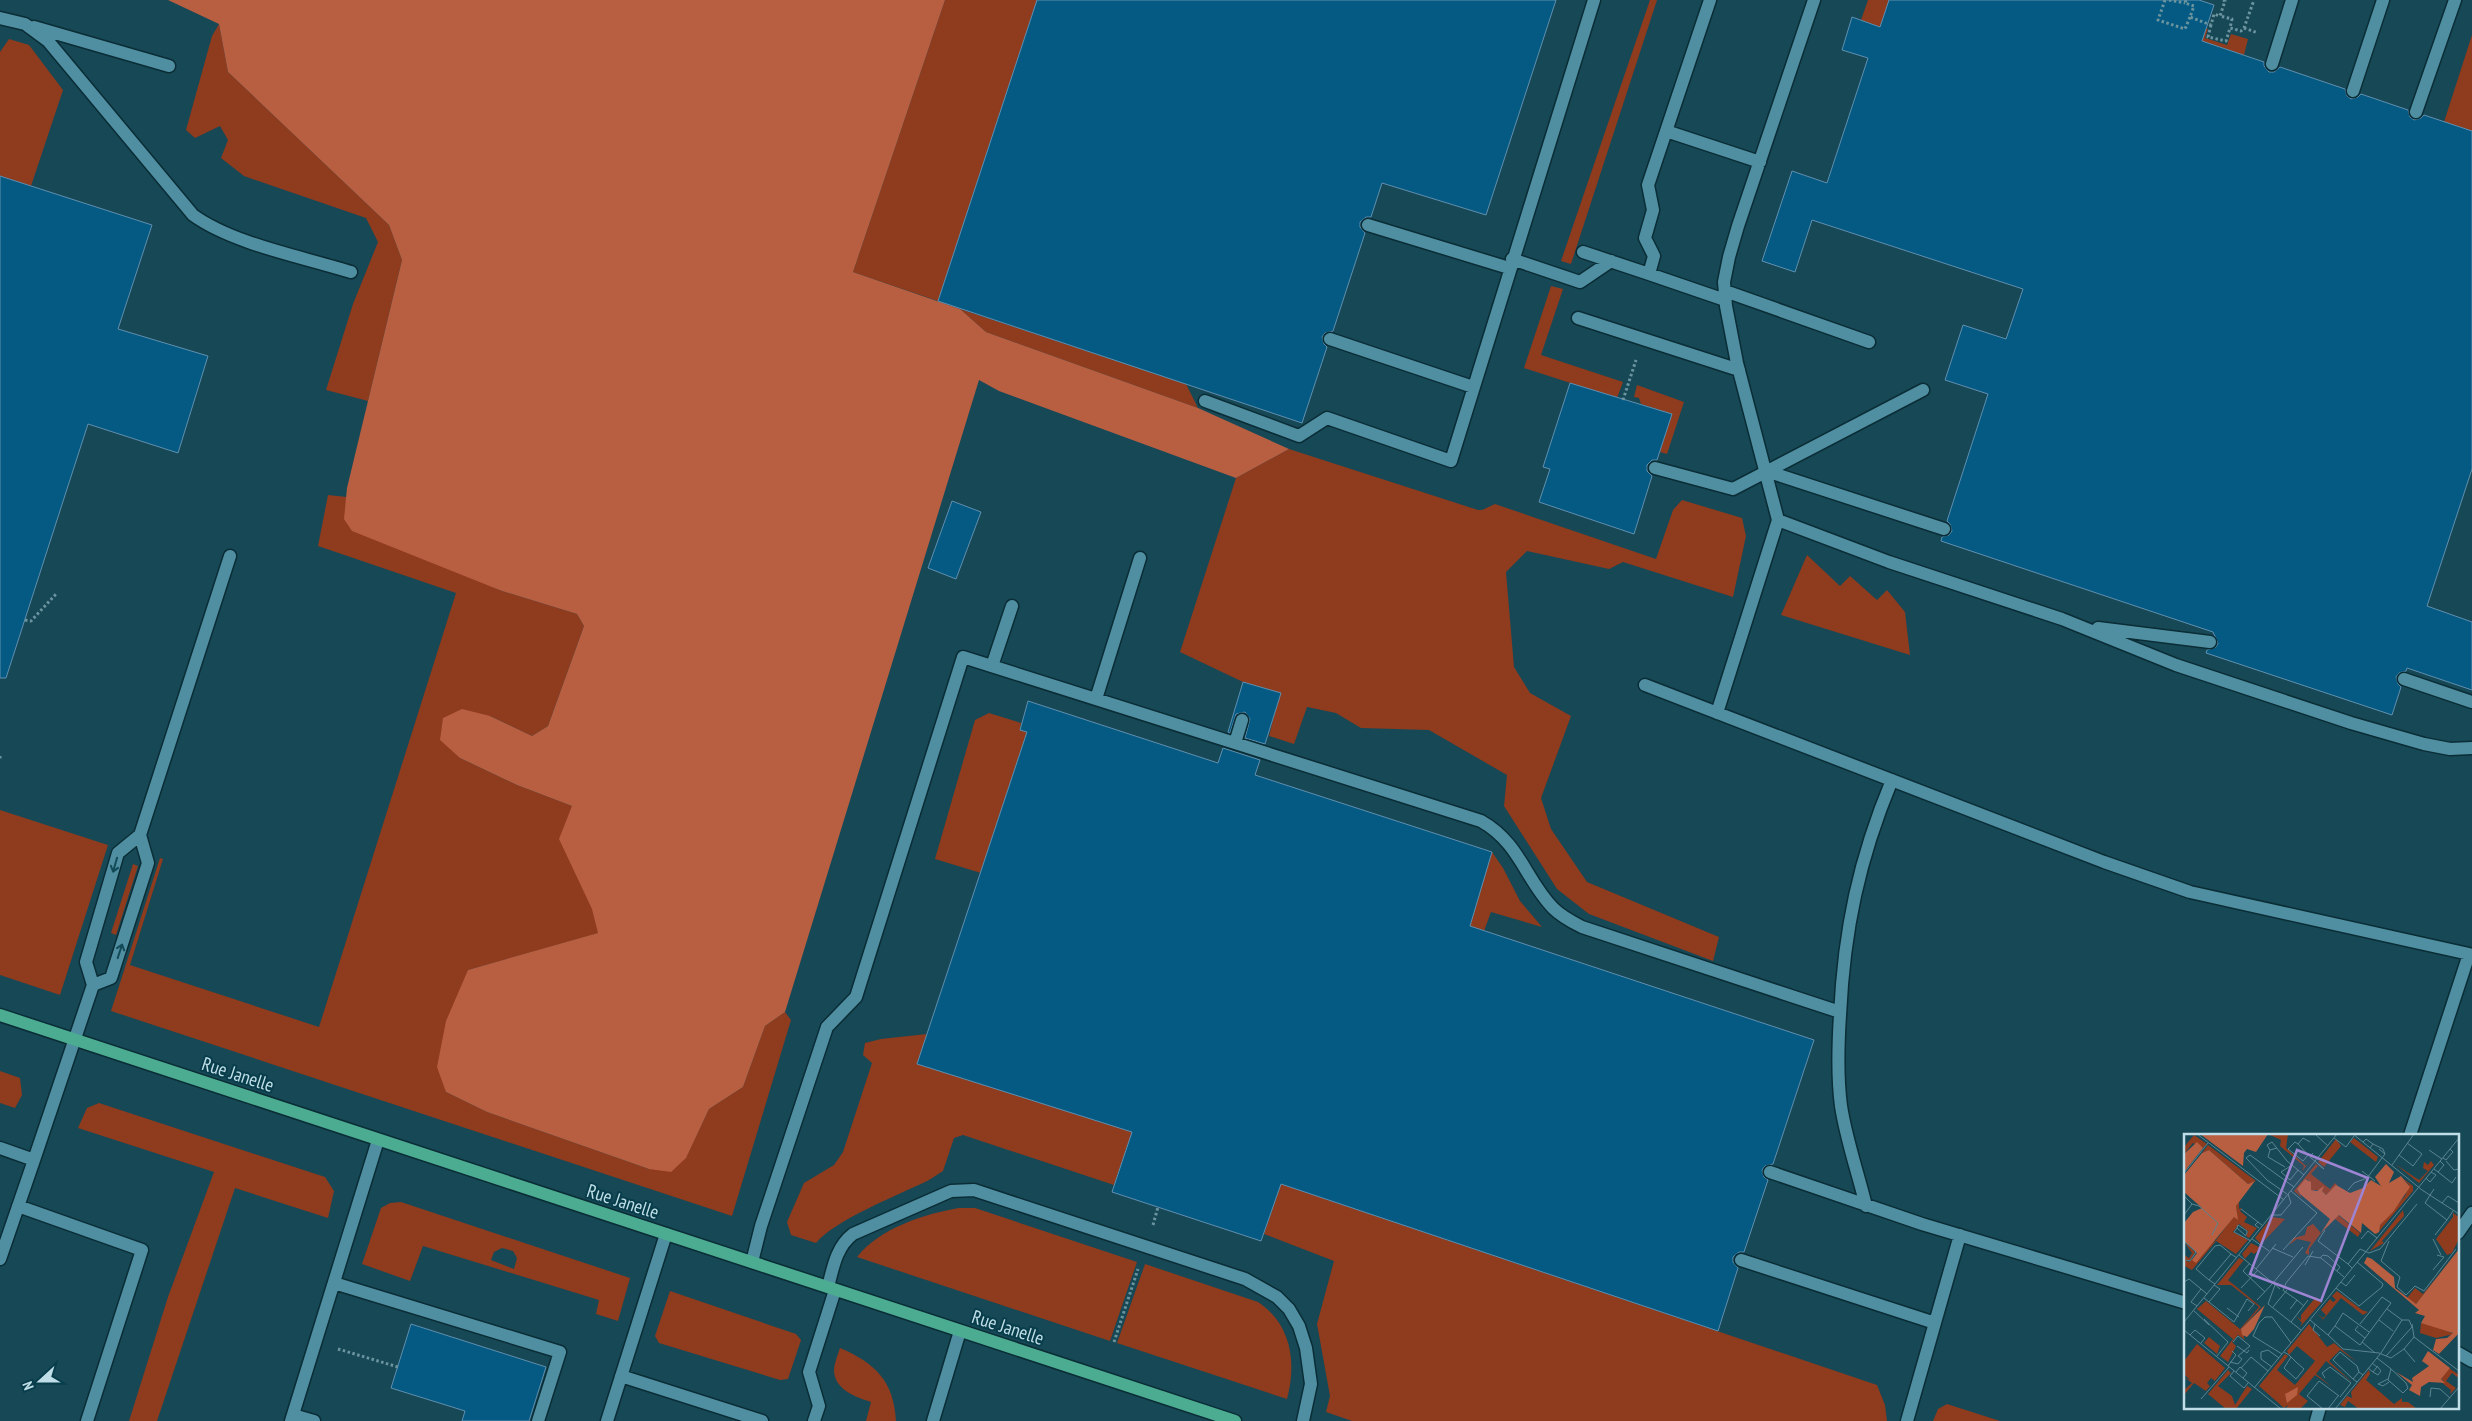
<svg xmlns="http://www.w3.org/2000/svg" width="2472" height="1421" font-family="'PT Sans Narrow',sans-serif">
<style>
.green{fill:#8e3b1e;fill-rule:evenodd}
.forest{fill:#b85f42}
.building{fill:#045a83;stroke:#608faf}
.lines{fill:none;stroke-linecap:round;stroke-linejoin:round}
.minor-casing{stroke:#0a2d36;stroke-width:15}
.major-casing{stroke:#0a2d36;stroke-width:15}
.path{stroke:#6c949f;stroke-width:3;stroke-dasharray:2.5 2.5;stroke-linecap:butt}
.minor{stroke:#508fa1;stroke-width:12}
.major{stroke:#4cac91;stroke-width:12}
.oneway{stroke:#134a58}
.labels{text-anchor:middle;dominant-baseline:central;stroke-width:4;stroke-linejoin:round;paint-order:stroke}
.street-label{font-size:19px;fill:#bfdee7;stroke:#083e4b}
.inset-road{fill:none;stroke:#5a8490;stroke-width:1}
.view{fill:#9d85d3;fill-opacity:0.15;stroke:#9d85d3;stroke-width:2.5}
.inset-edge{fill:none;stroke:#bfdee7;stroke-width:2.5}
</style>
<rect width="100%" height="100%" fill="#174856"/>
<path class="green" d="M 945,0 L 1037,0 L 938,301 L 853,272 Z
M 1650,0 L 1657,0 L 1571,264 L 1561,261 Z
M 1868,0 L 1889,0 L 1880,27 L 1861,20 Z
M 2192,23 L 2208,29 L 2205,38 L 2227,45 L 2231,34 L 2248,39 L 2244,55 L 2187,36 Z
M 219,24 L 228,72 L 389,225 L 402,260 L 368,401 L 326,390 L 353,304 L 378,242 L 366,218 L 244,176 L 221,158 L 228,140 L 220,126 L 195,138 L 186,130 L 212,36 Z
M 2472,35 L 2472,131 L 2444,122 Z
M 9,39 L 29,45 L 63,90 L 31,186 L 0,176 L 0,52 Z
M 1551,286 L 1563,289 L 1541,355 L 1623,382 L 1617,398 L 1524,368 Z
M 960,309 L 1186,384 L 1198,408 L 986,332 Z
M 1637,385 L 1684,402 L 1667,454 L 1660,452 L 1672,414 L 1641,404 L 1639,398 L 1634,397 Z
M 1289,449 L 1478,510 L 1482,510 L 1495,504 L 1656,559 L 1673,510 L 1682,500 L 1742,518 L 1746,536 L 1733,597 L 1623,562 L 1609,569 L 1527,551 L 1506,572 L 1514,667 L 1530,693 L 1571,716 L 1541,798 L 1551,829 L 1587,882 L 1719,937 L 1713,961 L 1589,914 L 1557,889 L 1504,806 L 1507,775 L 1429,730 L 1361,728 L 1336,713 L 1307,707 L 1294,744 L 1269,736 L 1280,693 L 1243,682 L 1180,652 L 1236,478 Z
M 328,495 L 347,497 L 345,519 L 502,591 L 577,614 L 584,626 L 548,726 L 532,736 L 490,716 L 460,758 L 517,785 L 572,806 L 599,933 L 468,970 L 446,1092 L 487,1112 L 649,1169 L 686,1157 L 709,1109 L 743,1087 L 765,1026 L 785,1012 L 791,1020 L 732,1216 L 111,1011 L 160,858 L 163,859 L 130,965 L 319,1027 L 456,593 L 318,546 Z
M 1807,555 L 1840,586 L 1850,576 L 1877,600 L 1887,590 L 1905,612 L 1910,655 L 1781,615 Z
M 989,713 L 1021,723 L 1020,730 L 1027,732 L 981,873 L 935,859 L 975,720 Z
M 0,810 L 108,845 L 60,995 L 0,975 Z
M 1492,852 L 1503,868 L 1520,901 L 1542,927 L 1491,912 L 1484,931 L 1468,926 Z
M 133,864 L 138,866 L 116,935 L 111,933 Z
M 927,1034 L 918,1064 L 1132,1132 L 1114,1185 L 963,1135 L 954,1138 L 943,1171 L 929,1180 C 899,1195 836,1219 816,1243 L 791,1235 L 787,1222 L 804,1183 L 834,1165 L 843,1152 L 872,1063 L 863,1055 L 865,1043 L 881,1039 Z
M 0,1071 L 20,1078 L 22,1095 L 15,1108 L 0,1103 Z
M 99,1103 L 325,1177 L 334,1191 L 328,1218 L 235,1188 L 157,1421 L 129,1421 L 168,1297 L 214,1172 L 78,1128 L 87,1108 Z
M 1281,1184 L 1877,1385 L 1885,1405 L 1887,1421 L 1352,1421 L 1326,1412 L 1330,1396 L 1317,1324 L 1334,1261 L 1264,1234 Z
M 401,1202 L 630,1278 L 618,1321 L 596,1314 L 599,1300 L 423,1246 L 410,1281 L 362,1264 L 381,1208 L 390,1203 ZM 502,1248 L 513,1251 L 517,1258 L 514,1269 L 491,1260 L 494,1252 Z
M 959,1208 L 975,1208 L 1137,1262 L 1110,1341 L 857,1257 C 880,1228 924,1214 959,1208 Z
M 1145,1264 L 1258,1302 C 1291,1324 1297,1362 1287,1399 L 1117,1343 Z
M 670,1291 L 796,1334 L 801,1340 L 788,1379 L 780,1380 L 659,1343 L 655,1336 Z
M 840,1348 C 875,1363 894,1381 896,1421 L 866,1421 L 871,1402 C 856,1397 835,1390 834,1371 C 834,1364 838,1354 840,1348 Z
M 1947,1404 L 2000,1421 L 1933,1421 L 1938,1409 Z"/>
<path class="forest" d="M 168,0 L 945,0 L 853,272 L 960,309 L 986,332 L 1198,408 L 1289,449 L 1236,478 L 999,391 L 979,380 L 785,1012 L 765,1026 L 743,1087 L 709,1109 L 686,1158 L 671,1172 L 649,1169 L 487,1112 L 446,1092 L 437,1067 L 446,1021 L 468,970 L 598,933 L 592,909 L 559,839 L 572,806 L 517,785 L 460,758 L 440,740 L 443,718 L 462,709 L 490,716 L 532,736 L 548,726 L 584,626 L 577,614 L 502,591 L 352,531 L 344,519 L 347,488 L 402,260 L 389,225 L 228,72 L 219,24 Z"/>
<path class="building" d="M 1037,0 L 1556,0 L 1486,215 L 1382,183 L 1371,217 L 1366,217 L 1360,222 L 1360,227 L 1365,233 L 1333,331 L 1325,333 L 1322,337 L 1324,344 L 1327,347 L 1302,423 L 938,301 Z
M 1889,0 L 2199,0 L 2214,5 L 2202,41 L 2264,62 L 2264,66 L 2269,72 L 2274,72 L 2280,67 L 2345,89 L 2347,96 L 2351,99 L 2358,97 L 2361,94 L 2408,110 L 2410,117 L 2414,120 L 2421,118 L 2424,115 L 2472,131 L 2472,469 L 2427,606 L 2472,622 L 2472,690 L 2407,668 L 2406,671 L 2399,673 L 2396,677 L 2398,684 L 2401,687 L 2392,715 L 2206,653 L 2207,650 L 2216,647 L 2218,643 L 2213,632 L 1941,541 L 1942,537 L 1949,535 L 1952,531 L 1950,524 L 1947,521 L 1988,394 L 1945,380 L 1963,325 L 2006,339 L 2023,289 L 1812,220 L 1795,272 L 1762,261 L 1792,171 L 1827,183 L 1868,58 L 1842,50 L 1852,17 L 1880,27 Z
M 0,176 L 152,225 L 118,329 L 208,356 L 178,453 L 88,424 L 6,678 L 0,678 Z
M 1570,383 L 1672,414 L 1657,460 L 1652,460 L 1647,465 L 1647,471 L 1652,476 L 1634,534 L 1539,502 L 1550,469 L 1543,467 Z
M 952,501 L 981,512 L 956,579 L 928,568 Z
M 1243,682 L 1281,693 L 1265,744 L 1245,738 L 1250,719 L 1245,712 L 1236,714 L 1230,733 L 1228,732 Z
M 1028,701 L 1218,763 L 1223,748 L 1260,760 L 1255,775 L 1492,852 L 1470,926 L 1814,1040 L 1773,1164 L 1765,1166 L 1762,1170 L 1764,1177 L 1768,1180 L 1744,1252 L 1739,1252 L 1733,1257 L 1733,1262 L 1738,1268 L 1718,1331 L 1281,1184 L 1261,1241 L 1112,1192 L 1132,1132 L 917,1064 L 1027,732 L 1020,730 Z
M 411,1324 L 546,1367 L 529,1421 L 462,1421 L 465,1411 L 391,1388 Z"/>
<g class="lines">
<g class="minor-casing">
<path id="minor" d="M 1710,0 L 1648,185 L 1653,210 L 1645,238 L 1654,256 L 1649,274 L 1725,300
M 1814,0 L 1738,226 L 1729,257 L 1724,282 L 1726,306 L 1737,363 L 1778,520 L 1889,562 L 2062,619 L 2176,665 L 2351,723 L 2424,744 L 2450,749 L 2472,748
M 0,18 L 25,24 L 48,41 L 193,215 C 233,244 303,257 351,272
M 34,27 L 169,66
M 2272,64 L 2292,0
M 2353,91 L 2383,0
M 2416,112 L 2455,0
M 1666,131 L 1760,162
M 1368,225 L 1509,268
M 1583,252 L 1649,274
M 1512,259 L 1580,282 L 1611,261
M 1725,291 L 1869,342
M 1578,318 L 1739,370
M 1330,339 L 1473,387
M 1205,401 L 1299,436 L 1327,418 L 1451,461 L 1594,0
M 1655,468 L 1733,489 L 1923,390
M 1766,471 L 1944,529
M 2098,628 L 2210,642
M 992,666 L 1012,606
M 2404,679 L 2472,702
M 1645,685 L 2104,862 L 2190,892 L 2469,954 L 2410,1135
M 1096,699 L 1140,558
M 1717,713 L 1778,520
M 1235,743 L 1242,720
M 140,835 L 230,556
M 0,1148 L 34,1160 L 93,985 L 86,962 L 118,853 L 140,835 L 148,863 L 111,978 L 93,985
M 1770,1172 L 1922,1224 L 2186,1303
M 18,1206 L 142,1250 L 87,1421
M 1866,1206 C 1858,1173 1846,1139 1841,1106 C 1837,1076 1838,1046 1840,1015 C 1844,930 1859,859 1892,780
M 2458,1233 L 2472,1213
M 0,1259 L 34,1160
M 1741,1260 L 1935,1323
M 752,1262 L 761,1226 L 827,1027 L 856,997 L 963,657 L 1481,821 C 1520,843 1525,879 1553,908 C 1561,916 1572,922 1582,927 L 1840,1012
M 334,1283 L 560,1352 L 538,1421
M 828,1287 C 833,1268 836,1247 853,1234 L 951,1191 L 974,1190 L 1245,1279 L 1277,1297 L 1289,1309 L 1299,1326 L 1306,1348 L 1311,1384 L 1303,1421
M 2458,1353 L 2472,1361
M 621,1376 L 762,1421
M 293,1415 L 314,1421
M 291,1421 L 378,1140
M 607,1421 L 666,1234
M 814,1421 L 819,1406 L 809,1372 L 835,1290
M 933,1421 L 960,1331
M 1907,1421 L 1960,1235
M 2316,1421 L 2320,1407"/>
</g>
<g class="major-casing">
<path id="major" d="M 0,1015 L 1235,1421"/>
</g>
<path class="path" d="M 2165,0 L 2158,20 L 2185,29 L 2190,17
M 2169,0 L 2185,3
M 2186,0 L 2185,3 L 2194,6 L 2190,17 L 2211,25 L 2214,14 L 2220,16
M 2223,0 L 2225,1 L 2220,16 L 2232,19 L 2230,28 L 2241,31 L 2244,28 L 2254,0
M 2211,25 L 2208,37 L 2226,41 L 2230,28
M 2244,28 L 2258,33
M 1623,400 L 1636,360
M 25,620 L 31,621 L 57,593
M 0,756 L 0,761
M 1153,1225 L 1158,1207
M 1114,1342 L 1138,1269
M 338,1349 L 398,1367"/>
<use href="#minor" class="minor"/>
<use href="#major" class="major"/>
</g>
<defs><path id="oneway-shaft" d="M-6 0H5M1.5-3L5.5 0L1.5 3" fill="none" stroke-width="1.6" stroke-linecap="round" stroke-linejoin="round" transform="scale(1.25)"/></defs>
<g class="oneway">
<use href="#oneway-shaft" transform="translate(115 865) rotate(106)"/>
<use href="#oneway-shaft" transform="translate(120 951) rotate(-72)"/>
</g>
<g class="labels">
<g class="street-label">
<text transform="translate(238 1074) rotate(18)">Rue Janelle</text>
<text transform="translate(623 1201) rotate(18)">Rue Janelle</text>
<text transform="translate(1008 1327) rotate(18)">Rue Janelle</text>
</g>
</g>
<g transform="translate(2184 1134)">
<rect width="275" height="275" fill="#174856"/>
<path d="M 84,0 L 104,0 L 102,14 L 122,32 L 127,27 L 118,37 L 120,32 L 96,12 L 97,6 ZM 10,1 L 23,10 L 19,14 L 9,9 L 0,20 L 0,13 ZM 170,4 L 194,23 L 192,28 L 166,8 ZM 152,5 L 157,12 L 140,33 L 134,28 ZM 24,11 L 72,47 L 64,50 L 25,16 L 18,19 ZM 247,27 L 250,31 L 235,49 L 211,30 L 235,46 L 244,37 L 239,34 L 240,28 L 244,31 ZM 132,30 L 139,35 L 134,32 L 127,40 L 146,55 L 151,49 L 153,51 L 142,61 L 137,56 L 126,56 L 125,46 L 121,45 L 113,56 L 118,64 L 110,57 ZM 220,45 L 229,52 L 229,57 L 192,101 L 196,91 L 221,62 L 225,51 ZM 55,67 L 55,75 L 58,74 L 56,77 L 63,83 L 60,88 L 73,94 L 65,104 L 62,102 L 64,97 L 55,90 L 49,98 L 64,106 L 52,120 L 32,107 L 8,136 L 4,134 L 0,131 L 0,121 L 5,124 L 8,119 L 0,108 L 11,118 L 6,126 L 1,126 L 5,128 L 32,106 L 50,82 L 53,85 L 52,72 ZM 219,76 L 220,82 L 198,107 L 200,109 L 186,117 ZM 269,79 L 275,83 L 275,105 L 268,119 L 263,121 L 252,105 L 269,83 ZM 154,81 L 176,99 L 174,103 L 151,85 ZM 88,83 L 101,85 L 77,110 L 71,104 ZM 129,90 L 137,99 L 125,115 L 125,121 L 121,119 L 127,108 L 113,105 L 105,111 L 110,104 L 121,101 L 123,93 ZM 67,109 L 77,114 L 70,120 L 67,118 L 61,125 L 58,120 ZM 55,124 L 60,126 L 44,146 L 77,173 L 57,195 L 61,206 L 54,201 L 48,208 L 52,212 L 44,228 L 36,222 L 49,205 L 13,175 L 22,167 L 56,195 L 75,173 L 47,151 L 33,151 ZM 258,137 L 232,170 L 223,164 L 231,154 L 239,160 ZM 153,157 L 178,176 L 184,178 L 179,181 L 157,164 L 137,188 L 139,185 L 133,180 L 139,184 L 142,181 L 137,176 L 146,165 L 149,168 L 152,166 L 148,162 ZM 132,163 L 137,169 L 116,193 L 118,189 L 112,182 L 117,186 L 117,181 ZM 237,189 L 257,194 L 270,200 L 252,204 L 236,199 ZM 125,190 L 143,213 L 150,209 L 173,228 L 156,216 L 145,227 L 169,249 L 142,227 L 132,240 L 148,253 L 131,241 L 115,260 L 124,267 L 116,275 L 102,275 L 104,271 L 100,274 L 75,252 L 101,220 L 104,222 L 93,236 L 111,251 L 131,227 L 113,212 L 105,221 L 103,217 ZM 25,203 L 36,212 L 33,220 L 20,209 ZM 13,210 L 41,234 L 31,247 L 27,244 L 23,249 L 26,252 L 22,257 L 10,249 L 0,261 L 0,256 L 8,249 L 0,243 L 6,246 L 0,240 L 0,227 ZM 265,234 L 275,241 L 273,243 L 268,239 L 262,247 L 272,254 L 266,260 L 267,256 L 257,248 L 260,247 L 257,245 ZM 44,236 L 47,239 L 34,252 L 48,262 L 51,271 L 63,252 L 68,255 L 52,275 L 42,275 L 24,260 ZM 185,236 L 186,240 L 182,246 L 210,270 L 218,264 L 218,268 L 224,268 L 233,275 L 175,275 L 164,267 L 161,273 L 156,271 L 163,262 L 168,264 L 167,258 Z" fill="#8e3b1e"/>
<path d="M 16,0 L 84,0 L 72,18 L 63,15 L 60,19 L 59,32 ZM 13,8 L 19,14 L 0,38 L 0,20 ZM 25,16 L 64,50 L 71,47 L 52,72 L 54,86 L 50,83 L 12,129 L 8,126 L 13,119 L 0,107 L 0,89 L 9,78 L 18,74 L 0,58 L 0,41 L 18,19 ZM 202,30 L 210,38 L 205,49 L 217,42 L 226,53 L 209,78 L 196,91 L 195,98 L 191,100 L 178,89 L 177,99 L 155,81 L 137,99 L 146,85 L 116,60 L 113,55 L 121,45 L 127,48 L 127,56 L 133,57 L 140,52 L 138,57 L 142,61 L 152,51 L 166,59 L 179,54 L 187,46 L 197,52 L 191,43 ZM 275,115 L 275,199 L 255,220 L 249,216 L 252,205 L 263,204 L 269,199 L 237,189 L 241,182 L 231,179 L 235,176 L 180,129 L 183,123 L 188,125 L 210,143 L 211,154 L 232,170 ZM 81,171 L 70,195 L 63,203 L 58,201 L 57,195 ZM 244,217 L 266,234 L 257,245 L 261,249 L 245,248 L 237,253 L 236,262 L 225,256 L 228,251 L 212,238 L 229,248 L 228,244 L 245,232 L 238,227 ZM 114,253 L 113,261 L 103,269 L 101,260 Z" fill="#b85f42"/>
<path class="inset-road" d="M 13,0 L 100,66M 131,0 L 144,12M 169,0 L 238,56 L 275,80M 150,4 L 162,13 L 170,2M 179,8 L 182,5 L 189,10 L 186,14M 114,10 L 111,8 L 104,15 L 119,27 L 124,21M 114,10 L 125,22M 114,10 L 119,4 L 126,8M 189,10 L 199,15 L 201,20M 93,14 L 86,16 L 84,23 L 101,33M 86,16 L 83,11 L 88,8 L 103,27 L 120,41M 245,16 L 258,25M 129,19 L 126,23 L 140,35 L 133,29M 215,21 L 229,32 L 238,20 L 223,9M 259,24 L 262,26 L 269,18 L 266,15M 262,27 L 270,36 L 275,35M 108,31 L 97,38 L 106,46 L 114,36M 208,31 L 230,0M 250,35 L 254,38 L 260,31 L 256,27M 178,37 L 191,47M 254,38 L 268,49 L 272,43M 0,39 L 24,9M 242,44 L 246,48 L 252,41 L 247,38M 250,55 L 241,69 L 263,86 L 269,77M 164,56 L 170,49 L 183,44 L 201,20 L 195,15M 103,60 L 83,46 L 62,24 L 66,21 L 110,53M 0,62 L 8,70 L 0,81M 258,69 L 264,62 L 275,69M 8,70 L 15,72 L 34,89 L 28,101M 57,75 L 74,88M 88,81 L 97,81 L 107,69 L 104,60M 53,94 L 50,98 L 67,107M 75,94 L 71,91 L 74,88 L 79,92M 141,96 L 134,107 L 164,130M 251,101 L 263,86M 61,102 L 63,99 L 63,97 L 54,91 L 53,94 L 61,101M 68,105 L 85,117M 177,105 L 184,97 L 193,104M 249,105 L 257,121M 0,107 L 12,118 L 6,127 L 2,126M 205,107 L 197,127 L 216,143 L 213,153 L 222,161 L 231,152 L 240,157 L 272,115M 88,114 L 109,123M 99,116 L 133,79 L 107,57M 55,121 L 72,135 L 92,110M 136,124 L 139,121 L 144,122 L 156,133 L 153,137M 66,129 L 59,137 L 81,158M 121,131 L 129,117M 168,134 L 164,130 L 176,115 L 185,119 L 196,115 L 233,70M 72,135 L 89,149 L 119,113M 249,136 L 260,123 L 253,121M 25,146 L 12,135 L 31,112 L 36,111 L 47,120M 0,148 L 5,145 L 17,155M 157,148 L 162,152 L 171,141M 31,150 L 25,146 L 47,120 L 53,124M 91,151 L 84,170 L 117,196M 57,154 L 74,136M 152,154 L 175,172 L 198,153 L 199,150 L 173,128M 99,157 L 102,149 L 124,122 L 137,124 L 160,143M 100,157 L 113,166M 20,164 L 50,188 L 63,165 L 70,170 L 64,177M 73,166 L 89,149 L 96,155M 25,168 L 36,155 L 30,151M 13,172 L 7,168 L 17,155 L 23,160M 89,173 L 103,156M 43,174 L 55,183M 106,175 L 113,166 L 120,172M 203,175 L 218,186M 9,176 L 25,191M 20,185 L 44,208 L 33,222M 126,186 L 144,201 L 151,192 L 176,211M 195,186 L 209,197M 0,188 L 153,0M 107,188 L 124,166M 131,190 L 129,196 L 136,202M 176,190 L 198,163 L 207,169 L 176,211M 228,190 L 230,203 L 220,215 L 231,228M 151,192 L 159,179 L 185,198M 174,192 L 171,196 L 181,204M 0,196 L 97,275M 6,201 L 11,196 L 21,204 L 17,209M 144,201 L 159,215 L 195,219 L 207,224 L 220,215M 230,203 L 275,237M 275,205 L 275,224M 49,208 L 54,202 L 66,212 L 54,222M 178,208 L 190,218M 53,212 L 63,219 L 65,216M 100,218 L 105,221 L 112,228 L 120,235 L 112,245 L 100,234 L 107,223M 98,220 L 69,202 L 75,189 L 81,183 L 88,183 L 107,209M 193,224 L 206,234 L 222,249 L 224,254 L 219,259 L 204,246 L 207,235M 46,228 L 54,230 L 58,225 L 54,222M 44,232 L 52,221 L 48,217M 88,233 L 77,225 L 77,218 L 84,216 L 95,224M 57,234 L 67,223 L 84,237M 184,234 L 189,238 L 193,233 L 188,229M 50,237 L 46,242 L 60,254 L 64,249M 52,238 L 56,233 L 63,239 L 59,244M 189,238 L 194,241 L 197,237 L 193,232M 141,244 L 138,239 L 146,233 L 167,249 L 156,263M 169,245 L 149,226 L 156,218 L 173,232 L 175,238M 204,245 L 194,250 L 199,252 L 205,248M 173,248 L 169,245 L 175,238 L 179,241M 70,254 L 275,4M 246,263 L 247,254 L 256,255 L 266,264M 17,265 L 45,233M 139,275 L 123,262 L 135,247 L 155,262M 144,275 L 154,262M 151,275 L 197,219 L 218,186 L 225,186 L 228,193 L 202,222M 256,275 L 275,253"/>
<path class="view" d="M 113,16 L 184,44 L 137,167 L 66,140 Z"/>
<rect width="275" height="275" class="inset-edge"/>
</g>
<g transform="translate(40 1381) rotate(249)" stroke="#083e4b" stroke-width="4" paint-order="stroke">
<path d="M0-4L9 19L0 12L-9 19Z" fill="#bfdee7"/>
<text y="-8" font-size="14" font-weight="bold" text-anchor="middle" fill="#bfdee7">N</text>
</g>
</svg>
